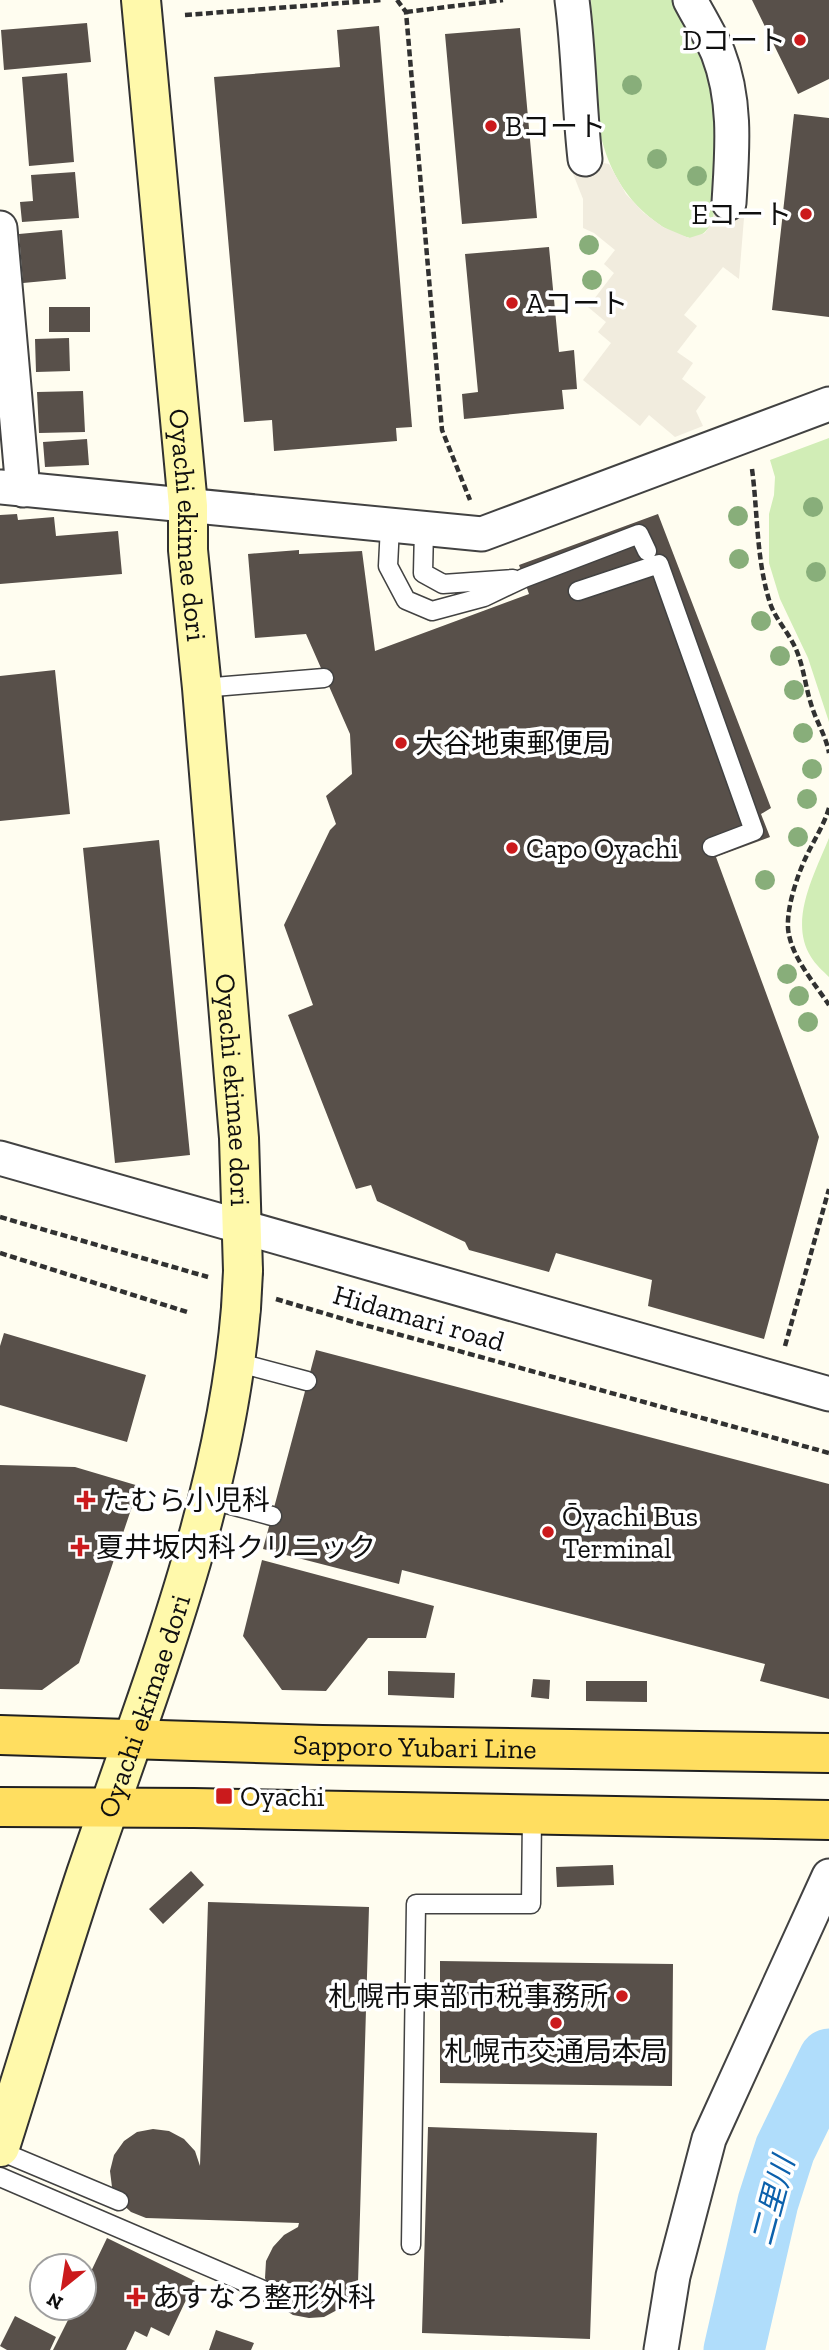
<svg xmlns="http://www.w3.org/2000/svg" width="829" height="2350" font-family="'Zilla Slab','Noto Sans JP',serif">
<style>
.green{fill:#d1edb6}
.plaza{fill:#f1ecde}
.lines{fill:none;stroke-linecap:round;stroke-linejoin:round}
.river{stroke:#b0ddfb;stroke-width:61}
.building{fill:#58504a}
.lane-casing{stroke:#424242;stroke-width:21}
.street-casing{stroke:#424242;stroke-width:37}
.secondary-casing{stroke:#313131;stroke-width:42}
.primary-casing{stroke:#202020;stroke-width:42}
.path{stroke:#313131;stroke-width:4.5;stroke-dasharray:7 3.5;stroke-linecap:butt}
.lane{stroke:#fff;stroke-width:18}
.street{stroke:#fff;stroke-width:33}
.secondary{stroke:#fff9ab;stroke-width:38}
.primary{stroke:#ffde60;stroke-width:38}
.secondary-bridge-casing{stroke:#313131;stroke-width:42;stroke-linecap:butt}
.secondary-bridge{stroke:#fff9ab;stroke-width:38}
.tree{fill:#88ae7a}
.poi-dot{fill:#cb1a1c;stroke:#fff;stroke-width:2.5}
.labels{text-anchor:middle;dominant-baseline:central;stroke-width:7;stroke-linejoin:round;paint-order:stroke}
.poi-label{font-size:28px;fill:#0f0f0f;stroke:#fff;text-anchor:start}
.street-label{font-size:28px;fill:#0f0f0f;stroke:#fff}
.water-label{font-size:30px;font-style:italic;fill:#0c61ac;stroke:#fff}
</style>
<rect width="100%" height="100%" fill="#fffdf0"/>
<path class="green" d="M 591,0 L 675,0 C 692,29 707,60 716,93 C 721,109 718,206 712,222 C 708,231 702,235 693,239 C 683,236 672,233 663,227 C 584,175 594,83 591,0 Z
M 829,438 L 829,722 L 808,658 L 780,599 L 769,563 L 769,514 L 774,495 L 775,477 L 770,460 Z
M 829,838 L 829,977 C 823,971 815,964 811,957 C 788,921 815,873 829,838 Z"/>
<path class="plaza" d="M 566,156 L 609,164 L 626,194 L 644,213 L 663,227 L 689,238 L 705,233 L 712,222 L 717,202 L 745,206 L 739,279 L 723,267 L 684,315 L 697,326 L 677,352 L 693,363 L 682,379 L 706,397 L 696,411 L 703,426 L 675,437 L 649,415 L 640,426 L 583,380 L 611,343 L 598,332 L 606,322 L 588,307 L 614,273 L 604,264 L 615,250 L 594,233 L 583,228 L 583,199 Z"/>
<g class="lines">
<path class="river" d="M 734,2350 L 768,2202 L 785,2149 L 829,2059"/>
</g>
<path class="building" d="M 752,0 L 829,0 L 829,79 L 798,94 Z
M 87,23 L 91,62 L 4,70 L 1,30 Z
M 379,26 L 412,427 L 396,428 L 397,441 L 274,451 L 272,420 L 244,422 L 214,77 L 340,67 L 337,30 Z
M 520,28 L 537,218 L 462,224 L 445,34 Z
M 67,73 L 74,162 L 29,166 L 22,77 Z
M 794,114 L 829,118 L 829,317 L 772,310 Z
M 75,172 L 79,218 L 22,222 L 20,202 L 33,201 L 31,175 Z
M 62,230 L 66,279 L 23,283 L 19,234 Z
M 549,247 L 559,352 L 574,350 L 577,389 L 562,390 L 564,409 L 464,419 L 462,394 L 478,392 L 465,254 Z
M 49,307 L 90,307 L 90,332 L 49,332 Z
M 69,338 L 70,371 L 36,372 L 35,339 Z
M 83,391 L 85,432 L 39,433 L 37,392 Z
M 87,439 L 89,465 L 45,467 L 43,442 Z
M 17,514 L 18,520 L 54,517 L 56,536 L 118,531 L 122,574 L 0,584 L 0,515 Z
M 658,514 L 771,808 L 761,814 L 770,837 L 716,857 L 819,1137 L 764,1339 L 648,1306 L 652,1280 L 556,1253 L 549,1272 L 469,1250 L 465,1242 L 377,1201 L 371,1185 L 356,1189 L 288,1015 L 313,1005 L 284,925 L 330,830 L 336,824 L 326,796 L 352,774 L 350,734 L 306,634 L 255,638 L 248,554 L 299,550 L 299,554 L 362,551 L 375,651 L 529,594 L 519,565 Z
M 55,670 L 70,814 L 0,821 L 0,676 Z
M 159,840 L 190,1155 L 115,1163 L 83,848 Z
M 4,1333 L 146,1375 L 127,1442 L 0,1405 L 0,1346 Z
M 316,1350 L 829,1484 L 829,1699 L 760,1681 L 765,1664 L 402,1570 L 399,1584 L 263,1549 Z
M 0,1465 L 75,1467 L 139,1486 L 79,1663 L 42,1690 L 0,1689 Z
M 262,1560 L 434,1606 L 426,1638 L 368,1638 L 326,1691 L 282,1690 L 243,1636 Z
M 388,1671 L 455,1673 L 454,1698 L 388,1695 Z
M 533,1679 L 550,1680 L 549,1699 L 531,1697 Z
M 586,1681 L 647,1681 L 647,1702 L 586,1701 Z
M 613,1865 L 614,1885 L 557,1887 L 556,1867 Z
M 191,1871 L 204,1885 L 163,1924 L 149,1909 Z
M 208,1902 L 369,1907 L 358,2283 L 350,2297 L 339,2309 L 324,2317 L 309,2318 L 293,2315 L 279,2306 L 270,2293 L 265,2278 L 266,2261 L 273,2247 L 284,2235 L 298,2227 L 299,2223 L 146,2218 L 131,2212 L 119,2201 L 112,2187 L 110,2171 L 114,2155 L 124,2141 L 137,2132 L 153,2129 L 169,2131 L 184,2139 L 195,2151 L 200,2166 Z
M 440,1961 L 673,1964 L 672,2086 L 440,2083 Z
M 428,2127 L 597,2133 L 590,2339 L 422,2333 Z
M 107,2238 L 195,2281 L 169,2336 L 151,2327 L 147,2337 L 135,2331 L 126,2350 L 53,2350 L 74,2308 L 84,2308 L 84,2286 Z
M 15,2316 L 56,2337 L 50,2350 L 7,2350 L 0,2346 Z
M 216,2330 L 254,2343 L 251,2350 L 209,2350 Z"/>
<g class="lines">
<g class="lane-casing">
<path id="lane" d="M 390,526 L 388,566 L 406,600 L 432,611 L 484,597 L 524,578 L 639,534 L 647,551
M 424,529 L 423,573 L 443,584 L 513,579
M 578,591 L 659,564 L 754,831 L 712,847
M 202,688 L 324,678
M 236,1362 L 307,1381
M 208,1499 L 272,1516
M 0,2151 L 119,2201
M 0,2177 L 270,2293
M 411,2245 L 416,1904 L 531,1904 L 532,1815"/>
</g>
<g class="street-casing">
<path id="street" d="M 572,0 C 579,53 579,106 585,159
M 690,0 C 699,17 710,35 718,53 C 737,102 732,152 729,203
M 0,228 L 23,490
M 0,487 L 482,534 L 829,404
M 0,1158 L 829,1394
M 661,2350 L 673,2276 L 709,2139 L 829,1876"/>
</g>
<g class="secondary-casing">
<g id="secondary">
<path id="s1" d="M 141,0 L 188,506 L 188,550 L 202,688 L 239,1138 L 243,1271"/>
<path id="s2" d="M 0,2147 C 29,2056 56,1964 86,1874 C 149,1689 225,1504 241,1308"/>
</g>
</g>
<g class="primary-casing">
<g id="primary">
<path id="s3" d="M 0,1735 L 322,1745 L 829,1753"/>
<path d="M 0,1807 L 194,1808 L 829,1820"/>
</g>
</g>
<path class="path" d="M 397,0 L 406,12 L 442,430 L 470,500
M 406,12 L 503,0
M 185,15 L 382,0
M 752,469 C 758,514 756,559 770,603 C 775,618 787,631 794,645 C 804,665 805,687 812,707 C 817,723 826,736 829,753
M 829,808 C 824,825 814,840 806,857 C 797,876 784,914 789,935 C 794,960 815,984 829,1005
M 0,1217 L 208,1277
M 0,1253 L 187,1312
M 276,1299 L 350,1321 L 829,1453
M 785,1346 L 829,1189"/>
<use href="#lane" class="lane"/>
<use href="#street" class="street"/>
<use href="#secondary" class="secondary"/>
<use href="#primary" class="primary"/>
<g class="secondary-bridge-casing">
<path id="secondary-bridge" d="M 241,1308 L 243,1271"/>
</g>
<use href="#secondary-bridge" class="secondary-bridge"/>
</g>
<g class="tree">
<circle cx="632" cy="85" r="10"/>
<circle cx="657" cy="159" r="10"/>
<circle cx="697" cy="176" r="10"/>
<circle cx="589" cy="245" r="10"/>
<circle cx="592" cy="280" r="10"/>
<circle cx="813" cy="507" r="10"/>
<circle cx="738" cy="516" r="10"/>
<circle cx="739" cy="559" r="10"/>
<circle cx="816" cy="572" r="10"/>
<circle cx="761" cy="621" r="10"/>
<circle cx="780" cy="656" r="10"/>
<circle cx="794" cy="690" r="10"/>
<circle cx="803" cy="733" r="10"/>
<circle cx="812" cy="769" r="10"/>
<circle cx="807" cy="799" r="10"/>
<circle cx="798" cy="837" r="10"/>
<circle cx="765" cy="880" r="10"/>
<circle cx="787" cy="974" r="10"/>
<circle cx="799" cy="996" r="10"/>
<circle cx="808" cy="1022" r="10"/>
</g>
<g class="poi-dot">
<circle cx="800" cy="40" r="7"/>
<circle cx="491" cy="126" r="7"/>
<circle cx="806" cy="214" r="7"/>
<circle cx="512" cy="303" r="7"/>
<circle cx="401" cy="743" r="7"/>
<circle cx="512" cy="848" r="7"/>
<path d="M82.5 1489.5h7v7h7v7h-7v7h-7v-7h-7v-7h7z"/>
<circle cx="548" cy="1532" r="7"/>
<path d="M76.5 1536.5h7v7h7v7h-7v7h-7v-7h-7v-7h7z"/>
<rect x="215" y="1787" width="18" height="18" rx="3.5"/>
<circle cx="622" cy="1996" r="7"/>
<circle cx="556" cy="2023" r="7"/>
<path d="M132.5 2286.5h7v7h7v7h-7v7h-7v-7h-7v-7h7z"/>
</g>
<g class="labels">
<g class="poi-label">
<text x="786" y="40" text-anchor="end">Dコート</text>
<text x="505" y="126">Bコート</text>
<text x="792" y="214" text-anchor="end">Eコート</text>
<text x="526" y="303">Aコート</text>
<text x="415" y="743">大谷地東郵便局</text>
<text x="526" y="848">Capo Oyachi</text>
<text x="102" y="1500">たむら小児科</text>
<text x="562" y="1516">Ōyachi Bus<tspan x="562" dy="32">Terminal</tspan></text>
<text x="96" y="1547">夏井坂内科クリニック</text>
<text x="240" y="1796">Oyachi</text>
<text x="608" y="1996" text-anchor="end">札幌市東部市税事務所</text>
<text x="556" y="2051" text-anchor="middle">札幌市交通局本局</text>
<text x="152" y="2297">あすなろ整形外科</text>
</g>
<g class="street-label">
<text stroke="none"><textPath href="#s1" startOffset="527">Oyachi ekimae dori</textPath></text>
<text stroke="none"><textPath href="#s1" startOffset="1094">Oyachi ekimae dori</textPath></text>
<text transform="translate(419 1318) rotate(16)">Hidamari road</text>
<text stroke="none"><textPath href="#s2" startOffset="464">Oyachi ekimae dori</textPath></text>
<text stroke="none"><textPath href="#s3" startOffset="415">Sapporo Yubari Line</textPath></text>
</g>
<g class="water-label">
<text transform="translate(773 2201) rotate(-75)">二里川</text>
</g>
</g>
<g transform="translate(63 2287) rotate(210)"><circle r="33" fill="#ffffff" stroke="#9f9f9f" stroke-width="2"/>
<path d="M0-5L12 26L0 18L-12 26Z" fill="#cb1a1c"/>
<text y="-10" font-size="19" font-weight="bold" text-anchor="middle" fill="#0f0f0f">N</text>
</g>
</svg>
